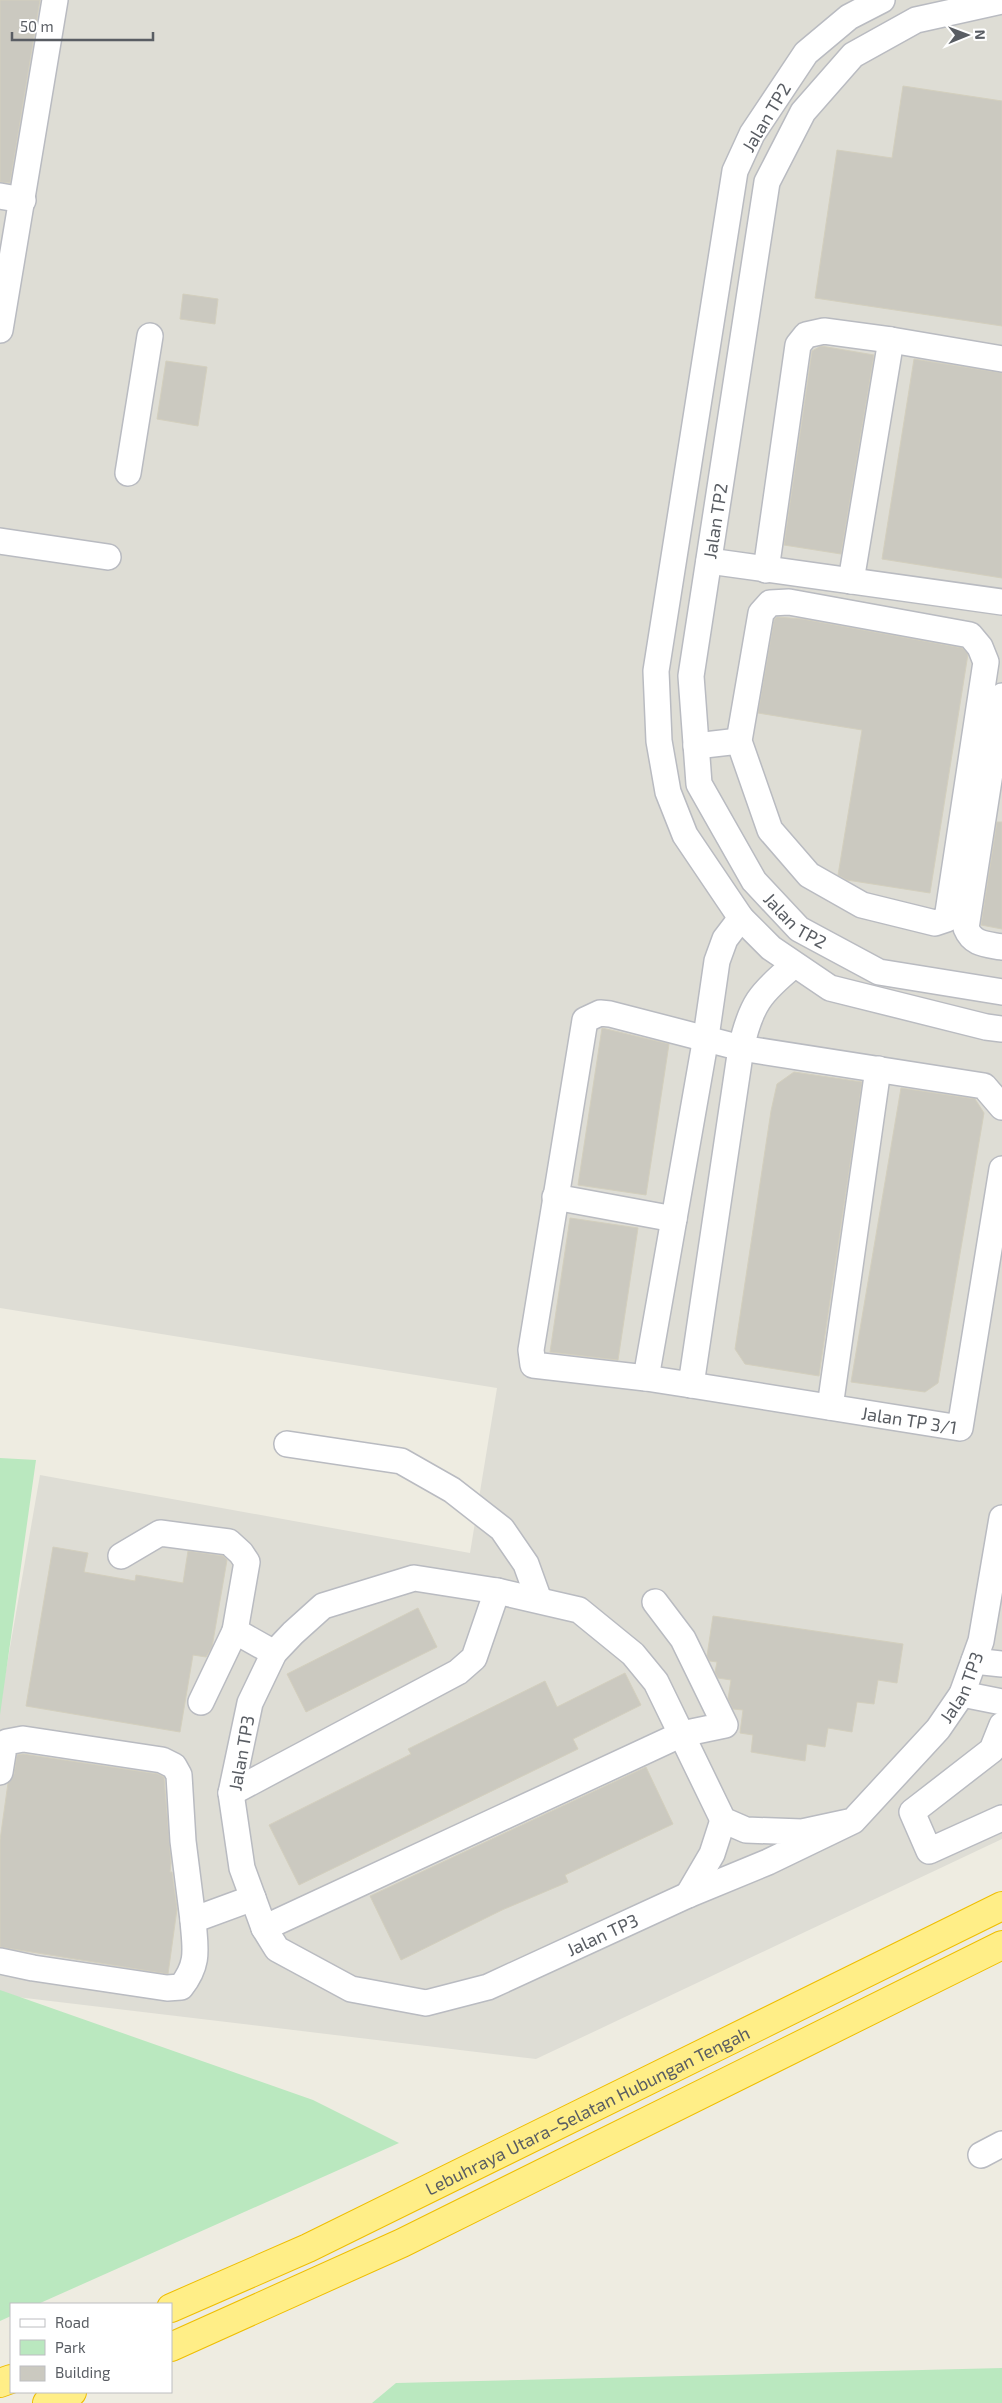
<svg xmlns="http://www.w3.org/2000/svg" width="1002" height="2403" font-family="'Exo 2',sans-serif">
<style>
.industrial{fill:#deddd5}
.green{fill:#bae8bf}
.building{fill:#cbc9c0;stroke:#d3cfbe}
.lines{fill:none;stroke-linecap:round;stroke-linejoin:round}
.minor-casing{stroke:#b9bbc1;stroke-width:28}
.highway-casing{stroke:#efbe00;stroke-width:30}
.minor{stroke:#fff;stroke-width:25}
.highway{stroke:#ffee87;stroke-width:28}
.labels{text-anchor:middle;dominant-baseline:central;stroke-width:4;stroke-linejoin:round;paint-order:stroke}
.street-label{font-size:18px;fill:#595d63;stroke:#fff}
</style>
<rect width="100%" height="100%" fill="#eeece1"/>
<path class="industrial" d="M 0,0 L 1002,0 L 1002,1839 L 536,2059 L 0,1995 L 0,1705 L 40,1475 L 470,1553 L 497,1388 L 0,1308 Z"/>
<path class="green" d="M 0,1458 L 36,1460 L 0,1715 Z
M 0,1990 L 313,2100 L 399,2143 L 38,2304 L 11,2304 L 11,2316 L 0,2321 Z
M 1002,2368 L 1002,2403 L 372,2403 L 396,2383 Z"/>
<path class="building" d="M 0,0 L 40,0 L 10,183 L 0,182 Z
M 903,86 L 1002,101 L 1002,326 L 815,298 L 837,150 L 892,158 Z
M 183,294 L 218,299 L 215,324 L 180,319 Z
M 821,346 L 874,355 L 841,554 L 784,545 L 812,351 Z
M 914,359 L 1002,373 L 1002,578 L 882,559 Z
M 166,361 L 207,367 L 198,426 L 157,419 Z
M 777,617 L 802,619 L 962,648 L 968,654 L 930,893 L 847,880 L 838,875 L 862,730 L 758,713 L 774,620 Z
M 997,822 L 1002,822 L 1002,929 L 981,925 Z
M 602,1028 L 669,1044 L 646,1195 L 578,1185 Z
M 794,1072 L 862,1082 L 819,1376 L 745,1364 L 735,1349 L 771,1111 L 777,1084 Z
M 901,1088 L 975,1099 L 984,1113 L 938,1383 L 925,1392 L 851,1382 Z
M 570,1218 L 638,1228 L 618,1360 L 550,1352 Z
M 53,1547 L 88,1553 L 84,1572 L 135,1581 L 136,1575 L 183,1583 L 188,1551 L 223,1556 L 227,1560 L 212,1647 L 206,1657 L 193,1655 L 180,1732 L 26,1706 Z
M 418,1608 L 437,1647 L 306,1712 L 287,1674 Z
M 713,1616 L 903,1644 L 897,1683 L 878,1680 L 874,1704 L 857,1702 L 852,1732 L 828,1728 L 825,1747 L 807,1744 L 805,1761 L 751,1752 L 753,1735 L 740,1733 L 743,1710 L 733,1709 L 728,1699 L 731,1680 L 718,1678 L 715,1672 L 717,1662 L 710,1661 L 707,1656 Z
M 625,1673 L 641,1705 L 573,1739 L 578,1749 L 299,1885 L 269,1825 L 411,1754 L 408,1749 L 545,1681 L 557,1707 Z
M 23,1754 L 158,1774 L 164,1777 L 171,1863 L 170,1872 L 172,1872 L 177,1909 L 168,1974 L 0,1947 L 0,1840 L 8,1783 L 14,1774 L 17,1755 Z
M 646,1767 L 673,1824 L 565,1875 L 568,1882 L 502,1910 L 401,1960 L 370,1896 Z"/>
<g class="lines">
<g class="minor-casing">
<g id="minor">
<path d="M 882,0 L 849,17 L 806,53 L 752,134 L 735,171 L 656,671 L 659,741 L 668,792 L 685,835 L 741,918 L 771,948 L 830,988 L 986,1027 L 1002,1029"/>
<path id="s1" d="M 1002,1 L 916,20 L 853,55 L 803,112 L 767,182 L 691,676 L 699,784 L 754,881 L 799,929 L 879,972 L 1002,992"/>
<path d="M 0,196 L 23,200"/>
<path d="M 0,330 L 55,0"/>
<path d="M 128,473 L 150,336"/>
<path d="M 0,541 L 108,557"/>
<path d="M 709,561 L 1002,602"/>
<path d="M 766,570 L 798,345 L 806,335 L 824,331 L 891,340 L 1002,359"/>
<path d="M 851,581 L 891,340"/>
<path d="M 789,602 L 970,635 L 980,647 L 986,662 L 947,919 L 935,923 L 862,905 L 809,875 L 770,830 L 739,741 L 761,613 L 770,603 Z"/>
<path d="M 1002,696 L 966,928 C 973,945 986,944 1002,947"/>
<path d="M 696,746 L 739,741"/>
<path d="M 741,918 L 725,939 L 717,961 L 706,1037 L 646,1378 L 691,1385 L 741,1048 C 751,1004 760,993 794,965"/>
<path d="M 555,1197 L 674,1219"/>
<path d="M 646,1378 L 533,1365 L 531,1350 L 585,1020 L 600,1013 L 610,1014 L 741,1048 L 984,1086 L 1002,1107"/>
<path id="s2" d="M 691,1385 L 960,1428 L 1002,1169"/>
<path d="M 830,1407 L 878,1069"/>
<path d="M 287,1444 L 401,1461 L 452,1490 L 502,1529 L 526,1564 L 539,1600"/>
<path d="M 121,1556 L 160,1533 L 229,1542 L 241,1553 L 247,1562 L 235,1631 L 274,1653"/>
<path d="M 974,1661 L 1002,1664"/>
<path d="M 962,1694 L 1002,1702"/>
<path d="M 201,1702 L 235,1631"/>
<path d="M 1002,1725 L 992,1750 L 912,1812 L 929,1851 L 1002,1818"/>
<path d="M 0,1772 L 4,1747 L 7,1742 L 23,1739 L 162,1760 L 174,1766 L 179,1775 L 183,1841 L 193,1920 L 253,1898"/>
<path d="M 231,1793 L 458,1672 L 474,1658 L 497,1591"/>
<path id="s3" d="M 853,1821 L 802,1832 L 746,1830 L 723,1820 L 656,1682 L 633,1654 L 579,1610 L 497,1591 L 414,1578 L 323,1606 L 293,1633 L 274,1653 L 250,1703 L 231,1793 L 242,1868 L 264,1928 L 277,1949 L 351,1989 L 426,2003 L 488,1987 L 688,1895 L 768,1862 L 853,1821 L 938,1729 L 962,1694 L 981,1641 L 1002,1518"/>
<path d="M 688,1895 L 712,1854 L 723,1820"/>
<path d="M 264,1928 L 682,1734 L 725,1725 L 683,1639 L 655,1602"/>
<path d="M 0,1961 L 33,1968 L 167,1988 L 181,1987 C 200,1963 195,1948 193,1920"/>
<path d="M 981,2155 L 1002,2144"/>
</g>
</g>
<g class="highway-casing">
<g id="highway">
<path id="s4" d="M 171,2308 L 308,2248 L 1002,1906"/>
<path d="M 171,2347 L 402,2243 L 1002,1945"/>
<path d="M 0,2383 L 11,2379"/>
<path d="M 47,2403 L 72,2392"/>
</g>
</g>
<use href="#minor" class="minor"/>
<use href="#highway" class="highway"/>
</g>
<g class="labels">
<g class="street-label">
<text transform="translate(766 117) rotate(-59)">Jalan TP2</text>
<text transform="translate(715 521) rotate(-81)">Jalan TP2</text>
<text stroke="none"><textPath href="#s1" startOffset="1092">Jalan TP2</textPath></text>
<text stroke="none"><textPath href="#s2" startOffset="221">Jalan TP 3/1</textPath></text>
<text stroke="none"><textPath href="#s3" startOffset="1835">Jalan TP3</textPath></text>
<text transform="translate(241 1753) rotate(-80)">Jalan TP3</text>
<text stroke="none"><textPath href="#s3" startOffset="1386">Jalan TP3</textPath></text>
<text stroke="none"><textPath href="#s4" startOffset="461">Lebuhraya Utara–Selatan Hubungan Tengah</textPath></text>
</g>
</g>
<rect x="10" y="2303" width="162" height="90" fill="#ffffff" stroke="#bdbec1"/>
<rect x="20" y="2319" width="25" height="8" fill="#ffffff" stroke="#bdbec1"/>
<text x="55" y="2328" font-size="15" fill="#595d63">Road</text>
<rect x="20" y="2340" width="25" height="15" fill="#bae8bf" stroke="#bdbec1"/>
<text x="55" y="2353" font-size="15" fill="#595d63">Park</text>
<rect x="20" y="2366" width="25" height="15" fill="#cbc9c0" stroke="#bdbec1"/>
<text x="55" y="2378" font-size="15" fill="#595d63">Building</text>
<g transform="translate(967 35) rotate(89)" stroke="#ffffff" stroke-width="4" paint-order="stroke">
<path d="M0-4L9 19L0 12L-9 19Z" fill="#595d63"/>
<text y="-8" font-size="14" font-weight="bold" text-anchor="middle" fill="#595d63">N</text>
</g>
<path d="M12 32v8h141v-8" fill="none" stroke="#595d63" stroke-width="2.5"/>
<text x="20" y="32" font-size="15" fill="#595d63" stroke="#ffffff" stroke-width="4" paint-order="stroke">50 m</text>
</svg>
